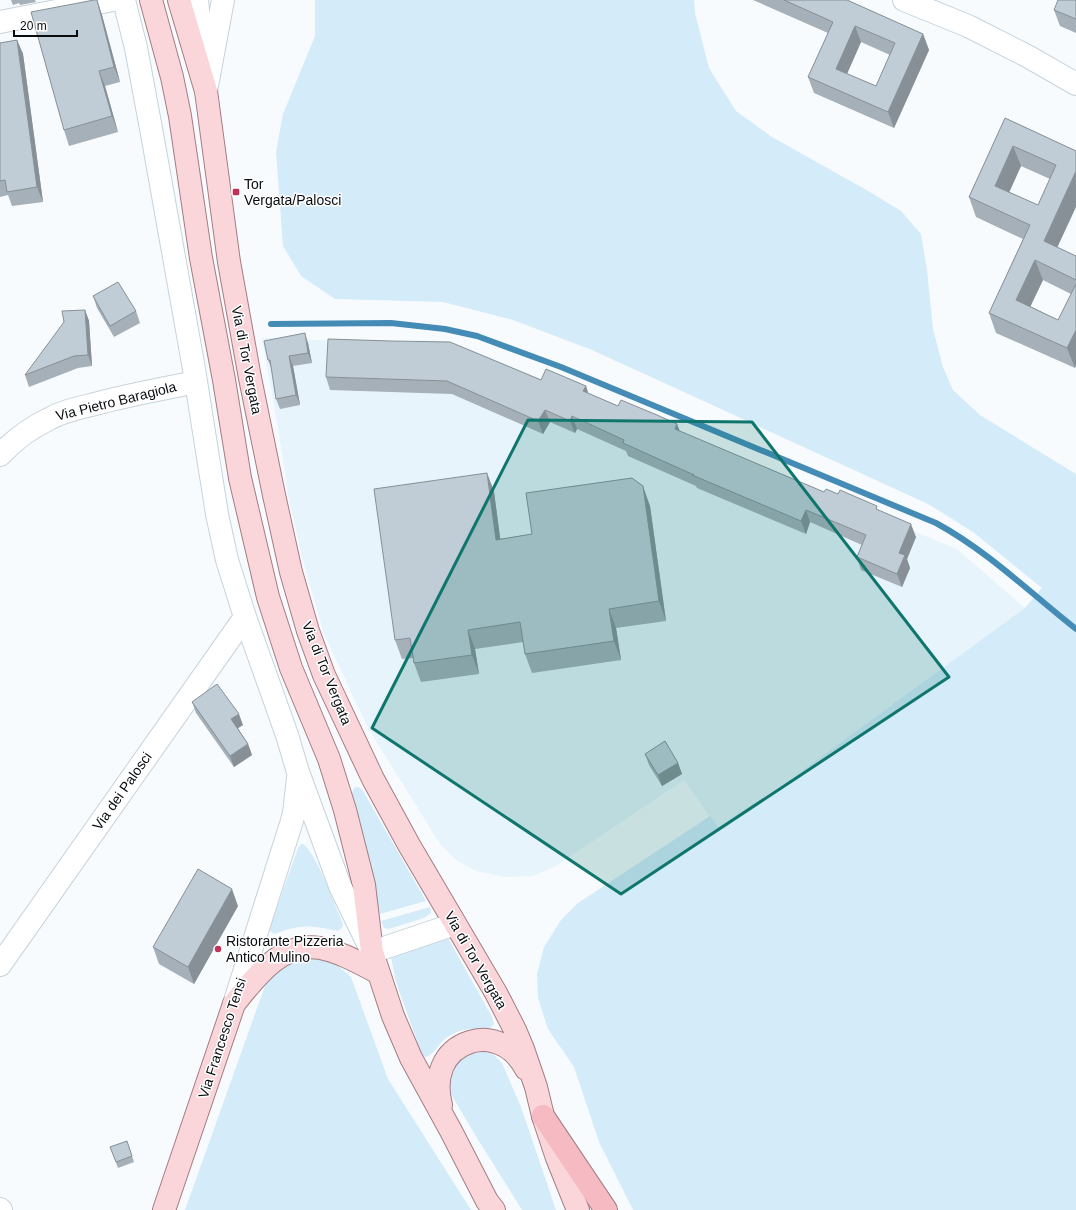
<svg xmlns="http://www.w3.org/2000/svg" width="1076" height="1210" font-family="Helvetica,sans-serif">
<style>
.built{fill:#e7f4fc}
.green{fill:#d4ebfa}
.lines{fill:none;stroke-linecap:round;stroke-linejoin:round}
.stream{stroke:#448cb6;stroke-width:6}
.minor-casing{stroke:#c6d3db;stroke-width:24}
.major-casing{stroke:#a37d83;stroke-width:24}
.highway-casing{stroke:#a37d83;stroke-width:24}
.minor{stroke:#fff;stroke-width:22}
.major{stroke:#fad6da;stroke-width:22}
.highway{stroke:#f6bac2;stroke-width:22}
.wall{fill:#a5b0b8;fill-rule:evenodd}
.shaded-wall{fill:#869096}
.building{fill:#c0cdd6;stroke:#869096;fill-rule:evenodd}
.marked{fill:#0f766e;fill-opacity:0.2;stroke:#0f766e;stroke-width:3;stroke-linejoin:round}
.poi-dot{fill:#c1325a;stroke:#fff;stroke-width:1.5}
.labels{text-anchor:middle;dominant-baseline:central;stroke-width:3;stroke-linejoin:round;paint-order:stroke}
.poi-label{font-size:14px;fill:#080c0f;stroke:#fff;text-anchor:start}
.street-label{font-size:14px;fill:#080c0f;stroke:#fff}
</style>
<rect width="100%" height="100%" fill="#f8fbfd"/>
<path class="built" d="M 262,338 L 458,345 L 469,349 L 957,549 L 1025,608 L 780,788 L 717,827 L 684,780 L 556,866 L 533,876 L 505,877 L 476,871 L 456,860 L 440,844 L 368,728 L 324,634 L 303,561 L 289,500 L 279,434 Z"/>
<path class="green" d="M 315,0 L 694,0 L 695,13 L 709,68 L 736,111 L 772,137 L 870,192 L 901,211 L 921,234 L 927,270 L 933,329 L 943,367 L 953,390 L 980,415 L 1076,474 L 1076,1210 L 633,1210 L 599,1142 L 574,1067 L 548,1029 L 538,998 L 537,974 L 544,947 L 561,920 L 578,903 L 710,816 L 718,827 L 780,787 L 1025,608 L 1042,588 L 973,532 L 928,504 L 592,350 L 513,320 L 443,302 L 335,299 L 301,276 L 283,246 L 276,152 L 283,114 L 315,36 Z
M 356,787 L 359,787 L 363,791 L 426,901 L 380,914 L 363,834 L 352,793 L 354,788 Z
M 301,844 L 303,844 C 316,852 336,908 343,924 L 342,928 L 338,931 C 309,925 302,924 274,934 L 269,930 L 298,848 Z
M 430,907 L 431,913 L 424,918 L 389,929 L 384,928 L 381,921 Z
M 447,936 L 492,1017 L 494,1024 L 490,1028 C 472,1030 462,1026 445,1039 C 438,1044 433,1057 424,1057 L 421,1052 L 396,982 L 391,957 Z
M 307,956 L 335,963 L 351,977 L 388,1079 L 471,1210 L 185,1210 L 266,983 L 281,964 Z
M 475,1051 L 483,1051 L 494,1055 L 502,1063 L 521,1107 L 556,1210 L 522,1210 L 477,1138 L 451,1094 L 449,1083 L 450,1073 L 461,1057 Z"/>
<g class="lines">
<path class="stream" d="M 271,324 L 391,323 L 445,329 L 477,336 L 561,367 L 936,523 C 989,552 1029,592 1076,629"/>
<g class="minor-casing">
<path id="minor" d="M 124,0 L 136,48 L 152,134 L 194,369 L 217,514 L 227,560 L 245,617 L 287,735 L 298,772 L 340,886 L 372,952 L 455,924
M 197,0 L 203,62
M 904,0 L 968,26 L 1029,57 L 1076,84
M 0,22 L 113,0
M 206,91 L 223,0
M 0,455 C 14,440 30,428 49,419 C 63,411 79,408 95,404 C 128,395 162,389 196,382
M 0,965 L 245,617
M 234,1004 L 291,824 L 294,813 L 298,778
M 0,1209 L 1,1210"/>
</g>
<g class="major-casing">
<path id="major" d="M 151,0 L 172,77 L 180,116 L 201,258 L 224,380 L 240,478 L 268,597 L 291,668 L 329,759 L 345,810 L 364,885 L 372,952 L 393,1016 L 411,1058 L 451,1131 L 487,1201 L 494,1210
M 179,0 L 206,91 L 229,262 L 250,378 L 274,495 L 291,572 L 308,631 L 324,675 L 373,779 L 409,845 L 496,993 L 515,1030 L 523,1049 L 536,1087 L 543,1116 L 557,1158 L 578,1210
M 441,1105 C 434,1078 442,1051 470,1042 C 482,1038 494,1040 505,1046 C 514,1051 521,1060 526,1069
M 164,1210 L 234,1004 C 255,978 281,941 320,948 C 341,952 361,964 379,973"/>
</g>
<g class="highway-casing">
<path id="highway" d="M 543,1116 L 606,1210"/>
</g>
<use href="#minor" class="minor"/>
<use href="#major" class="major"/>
<use href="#highway" class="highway"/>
</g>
<path class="wall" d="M 11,0 L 35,0 L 36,2 L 20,5 L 19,3 L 13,5 Z
M 97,0 L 102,15 L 120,82 L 105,86 L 118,132 L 69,146 L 64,130 Z
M 753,0 L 847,0 L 923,34 L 929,50 L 894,128 L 814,93 L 808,77 L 828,33 ZM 861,42 L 890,55 L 876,86 L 847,74 Z
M 1076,0 L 1076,33 L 1060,26 L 1054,10 Z
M 17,40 L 23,54 L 43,202 L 12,206 L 8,195 L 0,197 L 0,43 Z
M 1005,118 L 1076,151 L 1057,248 L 1076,256 L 1076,365 L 1075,368 L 996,333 L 989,313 L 1023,239 L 976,217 L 969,197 ZM 1021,166 L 1050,179 L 1038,205 L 1009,192 ZM 1043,280 L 1071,294 L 1058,320 L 1030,306 Z
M 93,296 L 136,311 L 140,323 L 114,337 L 97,308 Z
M 85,310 L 89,321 L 92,366 L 78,368 L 29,387 L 25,375 Z
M 308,343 L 312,363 L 293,366 L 300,405 L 280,409 L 276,399 L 272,370 L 268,360 Z
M 326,377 L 541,380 L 586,386 L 588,393 L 618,406 L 677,424 L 680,432 L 824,492 L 838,494 L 879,510 L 916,537 L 907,559 L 910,568 L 902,587 L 861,570 L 857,557 L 862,545 L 810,522 L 806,534 L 697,488 L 696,486 L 628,456 L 626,451 L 577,429 L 575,433 L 550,422 L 543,434 L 452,394 L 330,390 Z
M 487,473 L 494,492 L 500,539 L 532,534 L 650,506 L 666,621 L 616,628 L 621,660 L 532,673 L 525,654 L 523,642 L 475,649 L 479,674 L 421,682 L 414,663 L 413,658 L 402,659 L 395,640 Z
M 192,702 L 243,725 L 238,728 L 248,744 L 252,755 L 234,767 L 196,713 Z
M 645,754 L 678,763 L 682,774 L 662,786 L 649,765 Z
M 238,906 L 194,984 L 159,964 L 153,947 Z
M 127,1141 L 134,1162 L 118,1168 L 110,1147 Z"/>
<path class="shaded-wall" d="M 97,0 L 102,15 L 120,82 L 114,67 Z
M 855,26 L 861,42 L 842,85 L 836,69 Z
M 923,34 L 929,50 L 894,128 L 888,112 Z
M 17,40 L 23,54 L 43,202 L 37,187 Z
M 99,71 L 105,86 L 118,132 L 112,116 Z
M 1013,146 L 1021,166 L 1003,206 L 995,186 Z
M 1076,171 L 1076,207 L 1051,261 L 1044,241 Z
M 1035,260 L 1043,280 L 1024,320 L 1016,300 Z
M 85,310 L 89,321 L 92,366 L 88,355 Z
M 1076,330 L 1076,365 L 1075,368 L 1067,348 Z
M 305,333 L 308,343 L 312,363 L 308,353 Z
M 289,356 L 293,366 L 300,405 L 296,395 Z
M 586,386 L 590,399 L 583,391 Z
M 545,410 L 550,422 L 543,434 L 538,421 Z
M 572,416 L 577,429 L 575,433 L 570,421 Z
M 677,424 L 682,437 L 675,429 Z
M 487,473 L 494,492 L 503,559 L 496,540 Z
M 643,486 L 650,506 L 666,621 L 659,601 Z
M 806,510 L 810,522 L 806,534 L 801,521 Z
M 911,524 L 916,537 L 907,559 L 910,568 L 902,587 L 897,574 L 899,553 Z
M 609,609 L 616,628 L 621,660 L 614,641 Z
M 468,630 L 475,649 L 479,674 L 472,655 Z
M 239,714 L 243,725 L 235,730 L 231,719 Z
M 248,744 L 252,755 L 234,767 L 230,756 Z
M 678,763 L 682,774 L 662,786 L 658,775 Z
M 232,889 L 238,906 L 194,984 L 188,967 Z"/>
<path class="building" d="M 94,0 L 97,0 L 114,67 L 99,71 L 112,116 L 64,130 L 31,12 Z
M 784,0 L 847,0 L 923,34 L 888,112 L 808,77 L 833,22 ZM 855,26 L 895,43 L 876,86 L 836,69 Z
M 1058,0 L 1076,0 L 1076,19 L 1054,10 Z
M 17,40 L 37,187 L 7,192 L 5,180 L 0,181 L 0,43 Z
M 1005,118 L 1076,151 L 1076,171 L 1044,241 L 1076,256 L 1076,280 L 1035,260 L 1016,300 L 1058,320 L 1076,284 L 1076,330 L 1067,348 L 989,313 L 1030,225 L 969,197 ZM 1013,146 L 1056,165 L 1038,205 L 995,186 Z
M 118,282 L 136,311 L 110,326 L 93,296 Z
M 85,310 L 88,355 L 74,356 L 25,375 L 64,322 L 62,311 Z
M 305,333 L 308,353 L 289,356 L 296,395 L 276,399 L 270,360 L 268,360 L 264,341 Z
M 328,339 L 391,341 L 450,342 L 541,380 L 546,369 L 586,386 L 583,391 L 618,406 L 621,400 L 657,415 L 677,424 L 675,429 L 824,492 L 826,489 L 838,494 L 840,490 L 877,506 L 876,509 L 911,524 L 899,553 L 905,555 L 897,574 L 857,557 L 866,535 L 806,510 L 801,521 L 692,475 L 694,475 L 623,443 L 624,440 L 572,416 L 570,421 L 545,410 L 538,421 L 447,381 L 326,377 Z
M 487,473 L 496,540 L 532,534 L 526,493 L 632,478 L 643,486 L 659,601 L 609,609 L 614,641 L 525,654 L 520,622 L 468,630 L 472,655 L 414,663 L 410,638 L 395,640 L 374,489 Z
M 217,684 L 239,714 L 231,719 L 248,744 L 230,756 L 192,702 Z
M 665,741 L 678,763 L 658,775 L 645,754 Z
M 198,869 L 232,889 L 188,967 L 153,947 Z
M 127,1141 L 132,1156 L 116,1162 L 110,1147 Z"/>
<path class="marked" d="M 528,420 L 752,422 L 949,677 L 621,894 L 372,728 Z"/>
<g class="poi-dot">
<rect x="232" y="188" width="8" height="8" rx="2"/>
<circle cx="218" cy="949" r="4"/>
</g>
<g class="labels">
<g class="poi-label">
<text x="244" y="184">Tor<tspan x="244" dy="16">Vergata/Palosci</tspan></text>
<text x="226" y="941">Ristorante Pizzeria<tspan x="226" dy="16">Antico Mulino</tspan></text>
</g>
<g class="street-label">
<text transform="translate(247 360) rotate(79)">Via di Tor Vergata</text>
<text transform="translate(116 401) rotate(-14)">Via Pietro Baragiola</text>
<text transform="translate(327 673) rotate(68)">Via di Tor Vergata</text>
<text transform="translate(122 791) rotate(-55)">Via dei Palosci</text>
<text transform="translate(476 960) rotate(60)">Via di Tor Vergata</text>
<text transform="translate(222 1038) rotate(-72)">Via Francesco Tensi</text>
</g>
</g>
<path d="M14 30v6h63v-6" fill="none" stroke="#080c0f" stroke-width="2"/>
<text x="20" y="30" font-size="12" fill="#080c0f" stroke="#ffffff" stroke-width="3" paint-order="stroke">20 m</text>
</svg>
